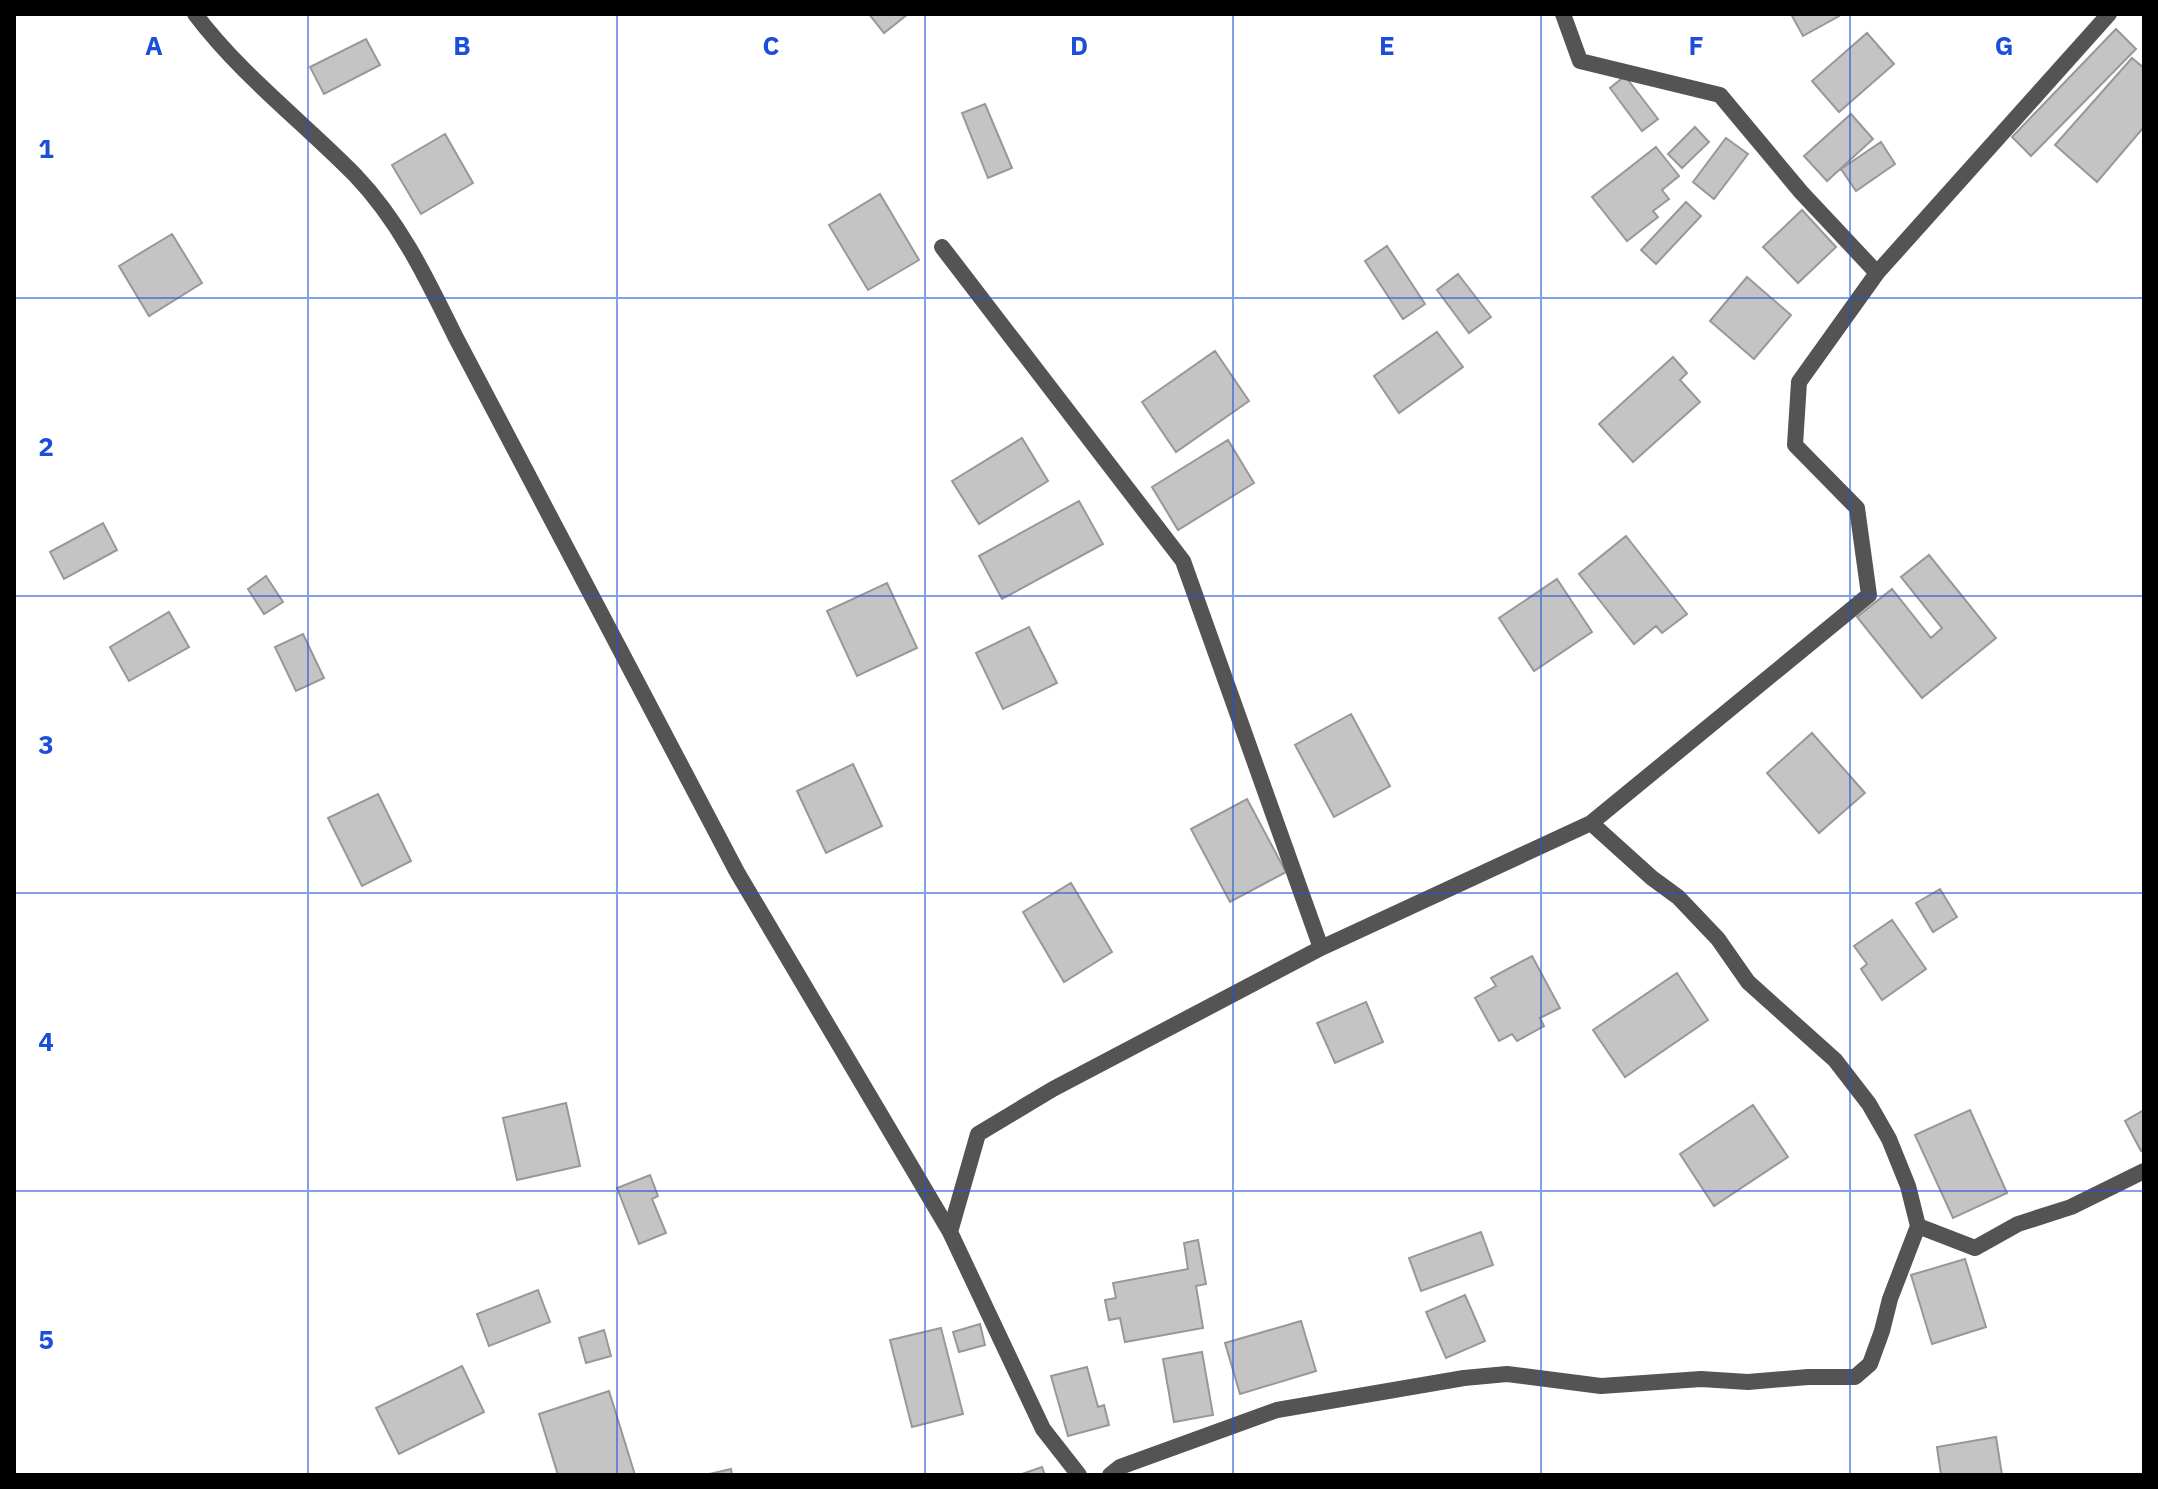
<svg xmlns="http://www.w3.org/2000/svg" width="2158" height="1489" font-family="'IBM Plex Sans',sans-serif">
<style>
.building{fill:#c4c4c4;stroke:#989898;stroke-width:2}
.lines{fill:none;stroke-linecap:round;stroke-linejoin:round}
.minor{stroke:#545454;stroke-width:16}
.grid{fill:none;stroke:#1d4ed8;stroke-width:2;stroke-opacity:0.55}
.grid-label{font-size:26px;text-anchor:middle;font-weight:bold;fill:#1d4ed8;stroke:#fff;stroke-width:7;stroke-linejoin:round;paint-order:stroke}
</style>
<rect width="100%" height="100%" fill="#fff"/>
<path class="building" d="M 869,14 L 908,14 L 884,33 Z
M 1791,14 L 1838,14 L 1839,16 L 1803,36 Z
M 2116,29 L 2136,49 L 2031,156 L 2012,137 Z
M 1867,33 L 1894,64 L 1839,112 L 1812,81 Z
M 366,39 L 380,65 L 324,94 L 310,67 Z
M 2132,58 L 2144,68 L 2144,127 L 2097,182 L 2055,145 Z
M 1625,76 L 1658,119 L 1642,131 L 1610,88 Z
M 985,104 L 1012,168 L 988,178 L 962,113 Z
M 1851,114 L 1873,139 L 1827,181 L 1804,156 Z
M 1695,127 L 1709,142 L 1682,168 L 1668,154 Z
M 445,134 L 473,183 L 421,214 L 392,165 Z
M 1726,138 L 1748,154 L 1714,199 L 1693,182 Z
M 1881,142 L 1895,164 L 1856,191 L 1841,169 Z
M 1656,147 L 1679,176 L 1662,190 L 1669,199 L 1653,211 L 1658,217 L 1627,241 L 1592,197 Z
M 880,194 L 919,260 L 868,290 L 829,225 Z
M 1686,202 L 1701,216 L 1656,264 L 1641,250 Z
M 1802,210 L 1836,247 L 1798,283 L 1763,247 Z
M 172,234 L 202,283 L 149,316 L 119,266 Z
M 1387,246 L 1425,304 L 1403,319 L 1365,261 Z
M 1458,274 L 1491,317 L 1469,333 L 1437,290 Z
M 1747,277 L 1791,315 L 1754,359 L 1710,321 Z
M 1437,332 L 1463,367 L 1399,413 L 1374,376 Z
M 1215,351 L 1249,401 L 1176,452 L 1142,402 Z
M 1673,357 L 1687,373 L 1680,380 L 1700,402 L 1633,462 L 1599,424 Z
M 1022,438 L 1048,481 L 979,524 L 952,481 Z
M 1228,440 L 1254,483 L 1178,530 L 1152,487 Z
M 1079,501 L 1103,544 L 1002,599 L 979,556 Z
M 103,523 L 117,550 L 64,579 L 50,552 Z
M 1626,536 L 1687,614 L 1662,633 L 1656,626 L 1634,644 L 1579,574 Z
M 1929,555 L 1996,638 L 1922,698 L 1857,617 L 1892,589 L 1931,638 L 1942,628 L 1901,577 Z
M 266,576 L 283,602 L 264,614 L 248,589 Z
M 1557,579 L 1592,632 L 1534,671 L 1499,618 Z
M 887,583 L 917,648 L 857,676 L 827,611 Z
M 169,612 L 189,647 L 129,681 L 110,647 Z
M 1029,627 L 1057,683 L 1003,709 L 976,653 Z
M 303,634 L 324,678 L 296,691 L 275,647 Z
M 1351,714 L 1390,786 L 1334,817 L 1295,745 Z
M 1812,733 L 1865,793 L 1819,833 L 1767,773 Z
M 853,764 L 882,826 L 826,853 L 797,791 Z
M 378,794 L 411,861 L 362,886 L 328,818 Z
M 1247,799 L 1286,872 L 1230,902 L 1191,829 Z
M 1071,883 L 1112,952 L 1064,982 L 1023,912 Z
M 1940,889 L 1957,917 L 1933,932 L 1916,903 Z
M 1892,920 L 1926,969 L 1882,1000 L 1861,969 L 1867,964 L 1854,946 Z
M 1532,956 L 1560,1008 L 1540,1018 L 1544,1026 L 1517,1041 L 1512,1034 L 1499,1041 L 1475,998 L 1496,986 L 1491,978 Z
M 1677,973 L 1708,1020 L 1625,1077 L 1593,1030 Z
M 1366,1002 L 1383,1042 L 1335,1063 L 1317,1023 Z
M 566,1103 L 580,1166 L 517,1180 L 503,1118 Z
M 1753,1105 L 1788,1157 L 1714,1206 L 1680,1154 Z
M 1970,1110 L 2007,1193 L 1953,1218 L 1915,1135 Z
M 2144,1110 L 2144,1149 L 2141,1151 L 2125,1121 Z
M 650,1175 L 658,1196 L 652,1199 L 666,1233 L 639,1244 L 617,1188 Z
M 1481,1232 L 1493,1265 L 1421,1291 L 1409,1258 Z
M 1198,1240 L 1206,1284 L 1196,1286 L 1203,1328 L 1125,1342 L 1120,1318 L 1109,1320 L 1105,1300 L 1116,1298 L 1113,1283 L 1188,1269 L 1184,1243 Z
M 1965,1259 L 1986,1327 L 1932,1344 L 1911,1275 Z
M 538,1290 L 550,1322 L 489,1346 L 477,1314 Z
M 1465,1295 L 1485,1341 L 1446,1358 L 1426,1312 Z
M 1301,1321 L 1316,1371 L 1240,1394 L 1225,1343 Z
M 980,1324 L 985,1345 L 959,1352 L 953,1332 Z
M 941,1328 L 963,1414 L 912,1427 L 890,1340 Z
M 604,1330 L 611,1356 L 586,1363 L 579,1338 Z
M 1202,1352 L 1213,1415 L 1174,1422 L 1163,1359 Z
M 462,1366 L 484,1412 L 399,1454 L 376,1408 Z
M 1087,1367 L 1098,1407 L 1104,1405 L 1109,1425 L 1068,1436 L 1051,1376 Z
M 609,1391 L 635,1475 L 558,1475 L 539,1414 Z
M 1996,1437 L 2002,1475 L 1941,1475 L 1937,1447 Z
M 1042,1467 L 1045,1475 L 1019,1475 Z
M 731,1469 L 732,1475 L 705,1475 Z"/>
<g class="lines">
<path class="minor" d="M 195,14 C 241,75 302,121 355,175 C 400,222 427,279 455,336 L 737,872 L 950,1232 L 1043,1429 L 1079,1475
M 942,247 L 1183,561 L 1321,948
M 1877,273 L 2109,14
M 1918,1226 L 1975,1248 L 2018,1224 L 2071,1207 L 2144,1171
M 950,1232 L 978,1134 L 1053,1089 L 1321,948 L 1591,823 L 1869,595 L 1857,508 L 1795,445 L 1799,382 L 1877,273 L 1801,192 L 1720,95 L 1580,61 L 1563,14
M 1110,1475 L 1120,1467 L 1277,1410 L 1464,1378 L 1507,1374 L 1601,1386 L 1701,1379 L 1748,1382 L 1808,1377 L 1855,1377 L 1870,1364 L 1882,1331 L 1890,1299 L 1918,1226 L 1908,1186 L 1889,1139 L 1869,1104 L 1835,1060 L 1748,982 L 1718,939 L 1678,897 L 1652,878 L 1591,823"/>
</g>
<path class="grid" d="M 308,14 L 308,1475M 617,14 L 617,1475M 925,14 L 925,1475M 1233,14 L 1233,1475M 1541,14 L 1541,1475M 1850,14 L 1850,1475M 14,298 L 2144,298M 14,596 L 2144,596M 14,893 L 2144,893M 14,1191 L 2144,1191"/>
<g class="grid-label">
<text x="154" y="55">A</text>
<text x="462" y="55">B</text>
<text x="771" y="55">C</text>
<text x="1079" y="55">D</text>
<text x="1387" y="55">E</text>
<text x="1696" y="55">F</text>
<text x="2004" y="55">G</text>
<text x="46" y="158">1</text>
<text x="46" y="456">2</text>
<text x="46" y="754">3</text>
<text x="46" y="1051">4</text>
<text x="46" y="1349">5</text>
</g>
<rect width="2158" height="1489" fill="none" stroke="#000000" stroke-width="32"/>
</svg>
